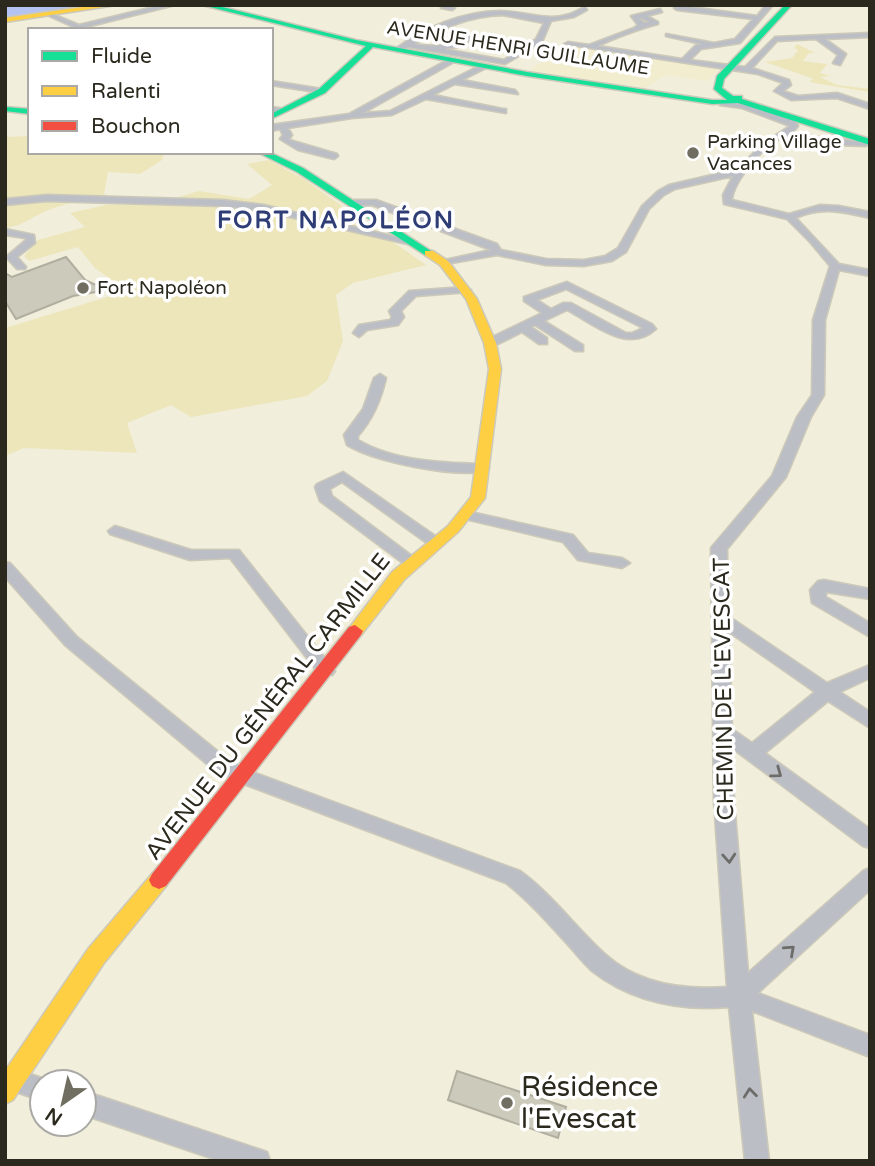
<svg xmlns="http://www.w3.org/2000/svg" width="875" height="1166" font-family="'Varela Round',sans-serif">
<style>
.built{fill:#f2edcf}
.green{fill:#ede6bb}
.water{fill:#b4c3f1}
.building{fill:#cccabb;stroke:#b1aea0;stroke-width:2}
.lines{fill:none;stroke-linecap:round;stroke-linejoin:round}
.street-casing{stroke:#ccc9ba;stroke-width:3}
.fast-casing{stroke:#ccc9ba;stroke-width:3}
.slow-casing{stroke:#ccc9ba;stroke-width:3}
.jam-casing{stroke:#ccc9ba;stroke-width:3}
.street{fill:#bcbec6;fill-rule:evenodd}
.fast{fill:#16e098;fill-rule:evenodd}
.slow{fill:#ffcf43;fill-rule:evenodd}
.jam{fill:#f24e42;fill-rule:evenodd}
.oneway{stroke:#6c6c69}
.poi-dot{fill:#706e60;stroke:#fff;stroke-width:2.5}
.labels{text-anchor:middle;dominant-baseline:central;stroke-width:7;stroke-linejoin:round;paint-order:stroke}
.far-street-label{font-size:19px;fill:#2b291d;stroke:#fff}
.far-poi-label{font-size:19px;fill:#2b291d;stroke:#fff;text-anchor:start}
.street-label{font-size:23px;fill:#2b291d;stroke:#fff}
.far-district-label{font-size:24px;font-weight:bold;letter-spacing:2px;fill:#2f3d77;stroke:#fff}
.near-poi-label{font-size:28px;fill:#2b291d;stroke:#fff;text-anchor:start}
</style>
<rect width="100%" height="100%" fill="#f1eedb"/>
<path class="built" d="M 565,46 L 720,69 L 708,81 L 665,75 L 645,88 L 529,71 Z"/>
<path class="green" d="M 797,44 L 815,53 L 809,53 L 803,61 L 827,64 L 820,73 L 831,76 L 820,77 L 837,85 L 870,89 L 870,92 L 814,83 L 809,81 L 814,79 L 765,62 L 792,58 L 798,50 L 794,48 Z
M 30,136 L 30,152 L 164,152 L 162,160 L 140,174 L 108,172 L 104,194 L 117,199 C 95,199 72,201 51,209 C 34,215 24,226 5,228 L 5,137 Z
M 269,160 L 304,179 L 426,265 L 353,283 L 336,295 L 343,341 L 327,381 L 307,396 L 191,417 L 171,405 L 127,423 L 137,453 L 24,448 L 5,456 L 5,328 L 127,291 L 95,268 L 78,247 L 29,261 L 24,256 L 38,240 L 85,227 L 70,213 L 106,205 L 156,204 L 199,191 L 249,199 L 272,185 L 247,164 Z"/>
<path class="water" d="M 5,5 L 103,5 L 5,18 Z"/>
<path class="building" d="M 66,257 L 85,280 L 107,290 L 73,296 L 16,319 L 5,301 L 5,273 L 12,277 Z
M 457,1071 L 566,1107 L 558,1138 L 448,1100 Z"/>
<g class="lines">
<g class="street-casing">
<path id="street" d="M 162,5 L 175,5 L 78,29 L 47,15 L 52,14 L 79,25 Z
M 448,5 L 455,8 L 452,10 L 441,8 Z
M 676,5 L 757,16 L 766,5 L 773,5 L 740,43 L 701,49 L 690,60 L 745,67 L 775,37 L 870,33 L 870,37 L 825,39 L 846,54 L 840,65 L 833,63 L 838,55 L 816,39 L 777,41 L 752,68 L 789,80 L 791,85 L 783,91 L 798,96 L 837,93 L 870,104 L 870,109 L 837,98 L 791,100 L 774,91 L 783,83 L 758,74 L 564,44 L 568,42 L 589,45 L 634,28 L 638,25 L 631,16 L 660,9 L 662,12 L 647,16 L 658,22 L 658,24 C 642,28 614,38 598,46 L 682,59 L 696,45 L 702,44 L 666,36 L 666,34 L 714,43 L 735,39 L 753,19 L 677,10 L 674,8 ZM 639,17 L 649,22 L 644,23 Z
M 585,7 L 587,10 L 574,17 L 551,21 L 542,42 L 505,64 L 408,47 L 398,52 L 394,50 C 423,28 464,11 500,11 C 524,11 547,22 570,14 C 575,12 580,9 585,7 ZM 503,15 L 544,23 L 536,39 L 504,60 L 444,49 L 464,46 L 471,38 L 467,36 C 450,47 434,47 414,44 C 443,28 469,16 503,15 Z
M 451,58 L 454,62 L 363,113 L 390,111 L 483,64 L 486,68 L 462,80 L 515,90 L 518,94 L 455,84 L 433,95 L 503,109 L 506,109 L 506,113 L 426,99 L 392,115 L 352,118 L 288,128 L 292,135 L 289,139 L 293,141 L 337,154 L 338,156 L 334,159 L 298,150 L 280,139 L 283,135 L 280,129 L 271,131 L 271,125 L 349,114 Z
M 271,81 L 322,89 L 326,91 L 322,93 L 271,85 Z
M 720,101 L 746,104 L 795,120 L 798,126 L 792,133 L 830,139 L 870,142 L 866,146 C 853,145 840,146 827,144 C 815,142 795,134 783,138 C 765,143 733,182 732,200 L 789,214 L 820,205 L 839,206 L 870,212 L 870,218 C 845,212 821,206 796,218 L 839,264 L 870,270 L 870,276 L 839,270 L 825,320 L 824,395 L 811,417 L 786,477 L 727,549 L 728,616 L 827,683 L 870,665 L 870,678 L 840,692 L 870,712 L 870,728 L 828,701 L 765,753 L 870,829 L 870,848 L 863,846 L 732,748 L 734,801 L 748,973 L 863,871 L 870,868 L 870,890 L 758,993 L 870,1035 L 870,1057 L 752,1011 L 769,1161 L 745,1161 L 729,1007 C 680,1011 632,1002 592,971 C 584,964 577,955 570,947 C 550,925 530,902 506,883 L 236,781 L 213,769 L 65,645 L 5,577 L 5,562 L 10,563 L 77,637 L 227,759 L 250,771 L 520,871 C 553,895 575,927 605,954 C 639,985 684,990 727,987 L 714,801 L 711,548 L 772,476 L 797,417 L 812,395 L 813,320 L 830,266 L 810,242 L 787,219 L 724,204 L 723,195 L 733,176 L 675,189 L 664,195 L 649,209 L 626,252 L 612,261 L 584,266 L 546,265 L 497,255 L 440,265 L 440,261 L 491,250 L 372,205 L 354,206 L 349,203 L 354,200 L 376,200 L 497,244 L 501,250 L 546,259 L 584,260 L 605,256 L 618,248 L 642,206 L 658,191 L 669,185 L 738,169 L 762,144 L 790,126 L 742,108 L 720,105 ZM 729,632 L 815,692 L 752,743 L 732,729 Z
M 271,107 L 285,109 L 286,111 L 282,113 L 271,112 Z
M 47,195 L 223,200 L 264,205 L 417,242 L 412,245 L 264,211 L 223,206 L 47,201 L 5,205 L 5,199 Z
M 5,229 L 34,235 L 35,243 L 17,257 L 26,267 L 25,269 L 17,269 L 6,257 L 26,240 L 25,238 L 5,235 Z
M 567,282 L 652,324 L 656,329 C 628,355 594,324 567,310 L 544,321 L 583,345 L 583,351 L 575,351 L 535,325 L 531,327 L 547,338 L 547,344 L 539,344 L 522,332 L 494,346 L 486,346 L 486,340 L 542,313 L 524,301 L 524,297 ZM 566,289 L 643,328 L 632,333 L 626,333 L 571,303 L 563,303 L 551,309 L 537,300 Z
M 465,287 L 471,290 L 469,292 L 416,296 L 401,311 L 404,317 L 398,325 L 367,330 L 359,337 L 353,333 L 359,325 L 390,320 L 392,317 L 389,311 L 409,291 Z
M 380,374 L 386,378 C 381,400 373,419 358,436 L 358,440 C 393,461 442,463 482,464 L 487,465 L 489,468 L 487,471 C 455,478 375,462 347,445 L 344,435 L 363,409 L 374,378 Z
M 343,472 L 441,540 L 444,543 L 441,546 L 431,546 L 342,482 L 330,489 L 332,496 L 420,562 L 417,566 L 407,566 L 320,501 L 315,487 L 317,484 Z
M 466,511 L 573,535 L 588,553 L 622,558 L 630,563 L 622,568 L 578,560 L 563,542 L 461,518 L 459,515 L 461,512 Z
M 115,526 L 191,550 L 239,550 L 332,667 L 335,671 L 332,675 L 320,675 L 230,558 L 190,560 L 110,534 L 108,531 Z
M 824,580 L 870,589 L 870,599 L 826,592 L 826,597 L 870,623 L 870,637 L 812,603 L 810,590 L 818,581 Z
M 13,1068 L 50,1081 L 42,1082 L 42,1101 L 5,1088 L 5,1072 Z
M 84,1091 L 267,1152 L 270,1161 L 220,1161 L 84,1115 Z"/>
</g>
<g class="fast-casing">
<path id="fast" d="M 202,5 L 214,5 L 356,40 L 527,72 L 712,100 L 727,100 L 714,89 L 717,76 L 785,5 L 792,5 L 724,79 L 722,88 L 733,96 L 742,96 L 742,99 L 870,139 L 870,145 L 738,103 L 712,104 L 527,76 L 373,47 L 325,93 L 271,119 L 271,114 L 319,89 L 366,46 Z
M 5,107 L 30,109 L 30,114 L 5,111 Z
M 257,152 L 269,152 L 303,168 L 434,253 L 425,255 L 297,172 Z"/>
</g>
<g class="slow-casing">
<path id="slow" d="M 97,5 L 116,5 L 5,22 L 5,18 Z
M 425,251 L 433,251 L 448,261 L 477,299 L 496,343 L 501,369 L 485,498 L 458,532 L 404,580 L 361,635 L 355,637 L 347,631 L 392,572 L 448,526 L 471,497 L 489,369 L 484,343 L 466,299 L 440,265 L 425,255 Z
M 159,871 L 166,874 L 169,880 L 166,886 L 104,963 L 13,1100 L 5,1104 L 5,1071 L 88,949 L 152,874 Z"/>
</g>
<g class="jam-casing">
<path id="jam" d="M 355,625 L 363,631 L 361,635 L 166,886 L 159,889 L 152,886 L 149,880 L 152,874 L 349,627 Z"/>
</g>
<use href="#street" class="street"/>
<use href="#fast" class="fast"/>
<use href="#slow" class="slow"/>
<use href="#jam" class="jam"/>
</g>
<defs><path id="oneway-chevron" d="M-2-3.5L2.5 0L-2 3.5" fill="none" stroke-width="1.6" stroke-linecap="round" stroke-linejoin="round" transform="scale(1.75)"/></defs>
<g class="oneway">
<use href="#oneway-chevron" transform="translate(777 773) rotate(36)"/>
<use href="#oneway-chevron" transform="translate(729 858) rotate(86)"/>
<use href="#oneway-chevron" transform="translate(790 950) rotate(-42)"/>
<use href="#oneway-chevron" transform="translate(750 1093) rotate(-96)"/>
</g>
<g class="poi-dot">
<circle cx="693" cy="153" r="7"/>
<circle cx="83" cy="288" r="7"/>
<circle cx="507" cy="1103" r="7"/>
</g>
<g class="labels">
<g class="far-street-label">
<text transform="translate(518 48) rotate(9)">AVENUE HENRI GUILLAUME</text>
</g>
<g class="far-poi-label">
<text x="707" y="142">Parking Village<tspan x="707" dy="22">Vacances</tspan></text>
<text x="97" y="288">Fort Napoléon</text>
</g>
<g class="street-label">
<text transform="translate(724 689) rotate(-91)">CHEMIN DE L'EVESCAT</text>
<text transform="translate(268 707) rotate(-52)">AVENUE DU GÉNÉRAL CARMILLE</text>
</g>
<g class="far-district-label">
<text x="336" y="220">FORT NAPOLÉON</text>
</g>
<g class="near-poi-label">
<text x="521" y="1087">Résidence<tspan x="521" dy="32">l'Evescat</tspan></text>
</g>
</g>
<rect width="875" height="1166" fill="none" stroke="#2b291d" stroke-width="14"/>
<rect x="28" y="28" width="245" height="126" fill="#ffffff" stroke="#aaa9a5" stroke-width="2"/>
<rect x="42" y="51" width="35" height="10" fill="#16e098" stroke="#aaa9a5" stroke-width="2"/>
<text x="91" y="63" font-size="21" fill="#2b291d">Fluide</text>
<rect x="42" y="86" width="35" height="10" fill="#ffcf43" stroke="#aaa9a5" stroke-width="2"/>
<text x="91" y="98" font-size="21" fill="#2b291d">Ralenti</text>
<rect x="42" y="121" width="35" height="10" fill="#f24e42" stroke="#aaa9a5" stroke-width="2"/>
<text x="91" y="133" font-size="21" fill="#2b291d">Bouchon</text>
<g transform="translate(63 1103) rotate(214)"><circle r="33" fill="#ffffff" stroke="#aaa9a5" stroke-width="2"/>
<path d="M0-5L12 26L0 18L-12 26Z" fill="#706e60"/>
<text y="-10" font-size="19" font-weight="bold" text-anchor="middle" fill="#2b291d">N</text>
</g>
</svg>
